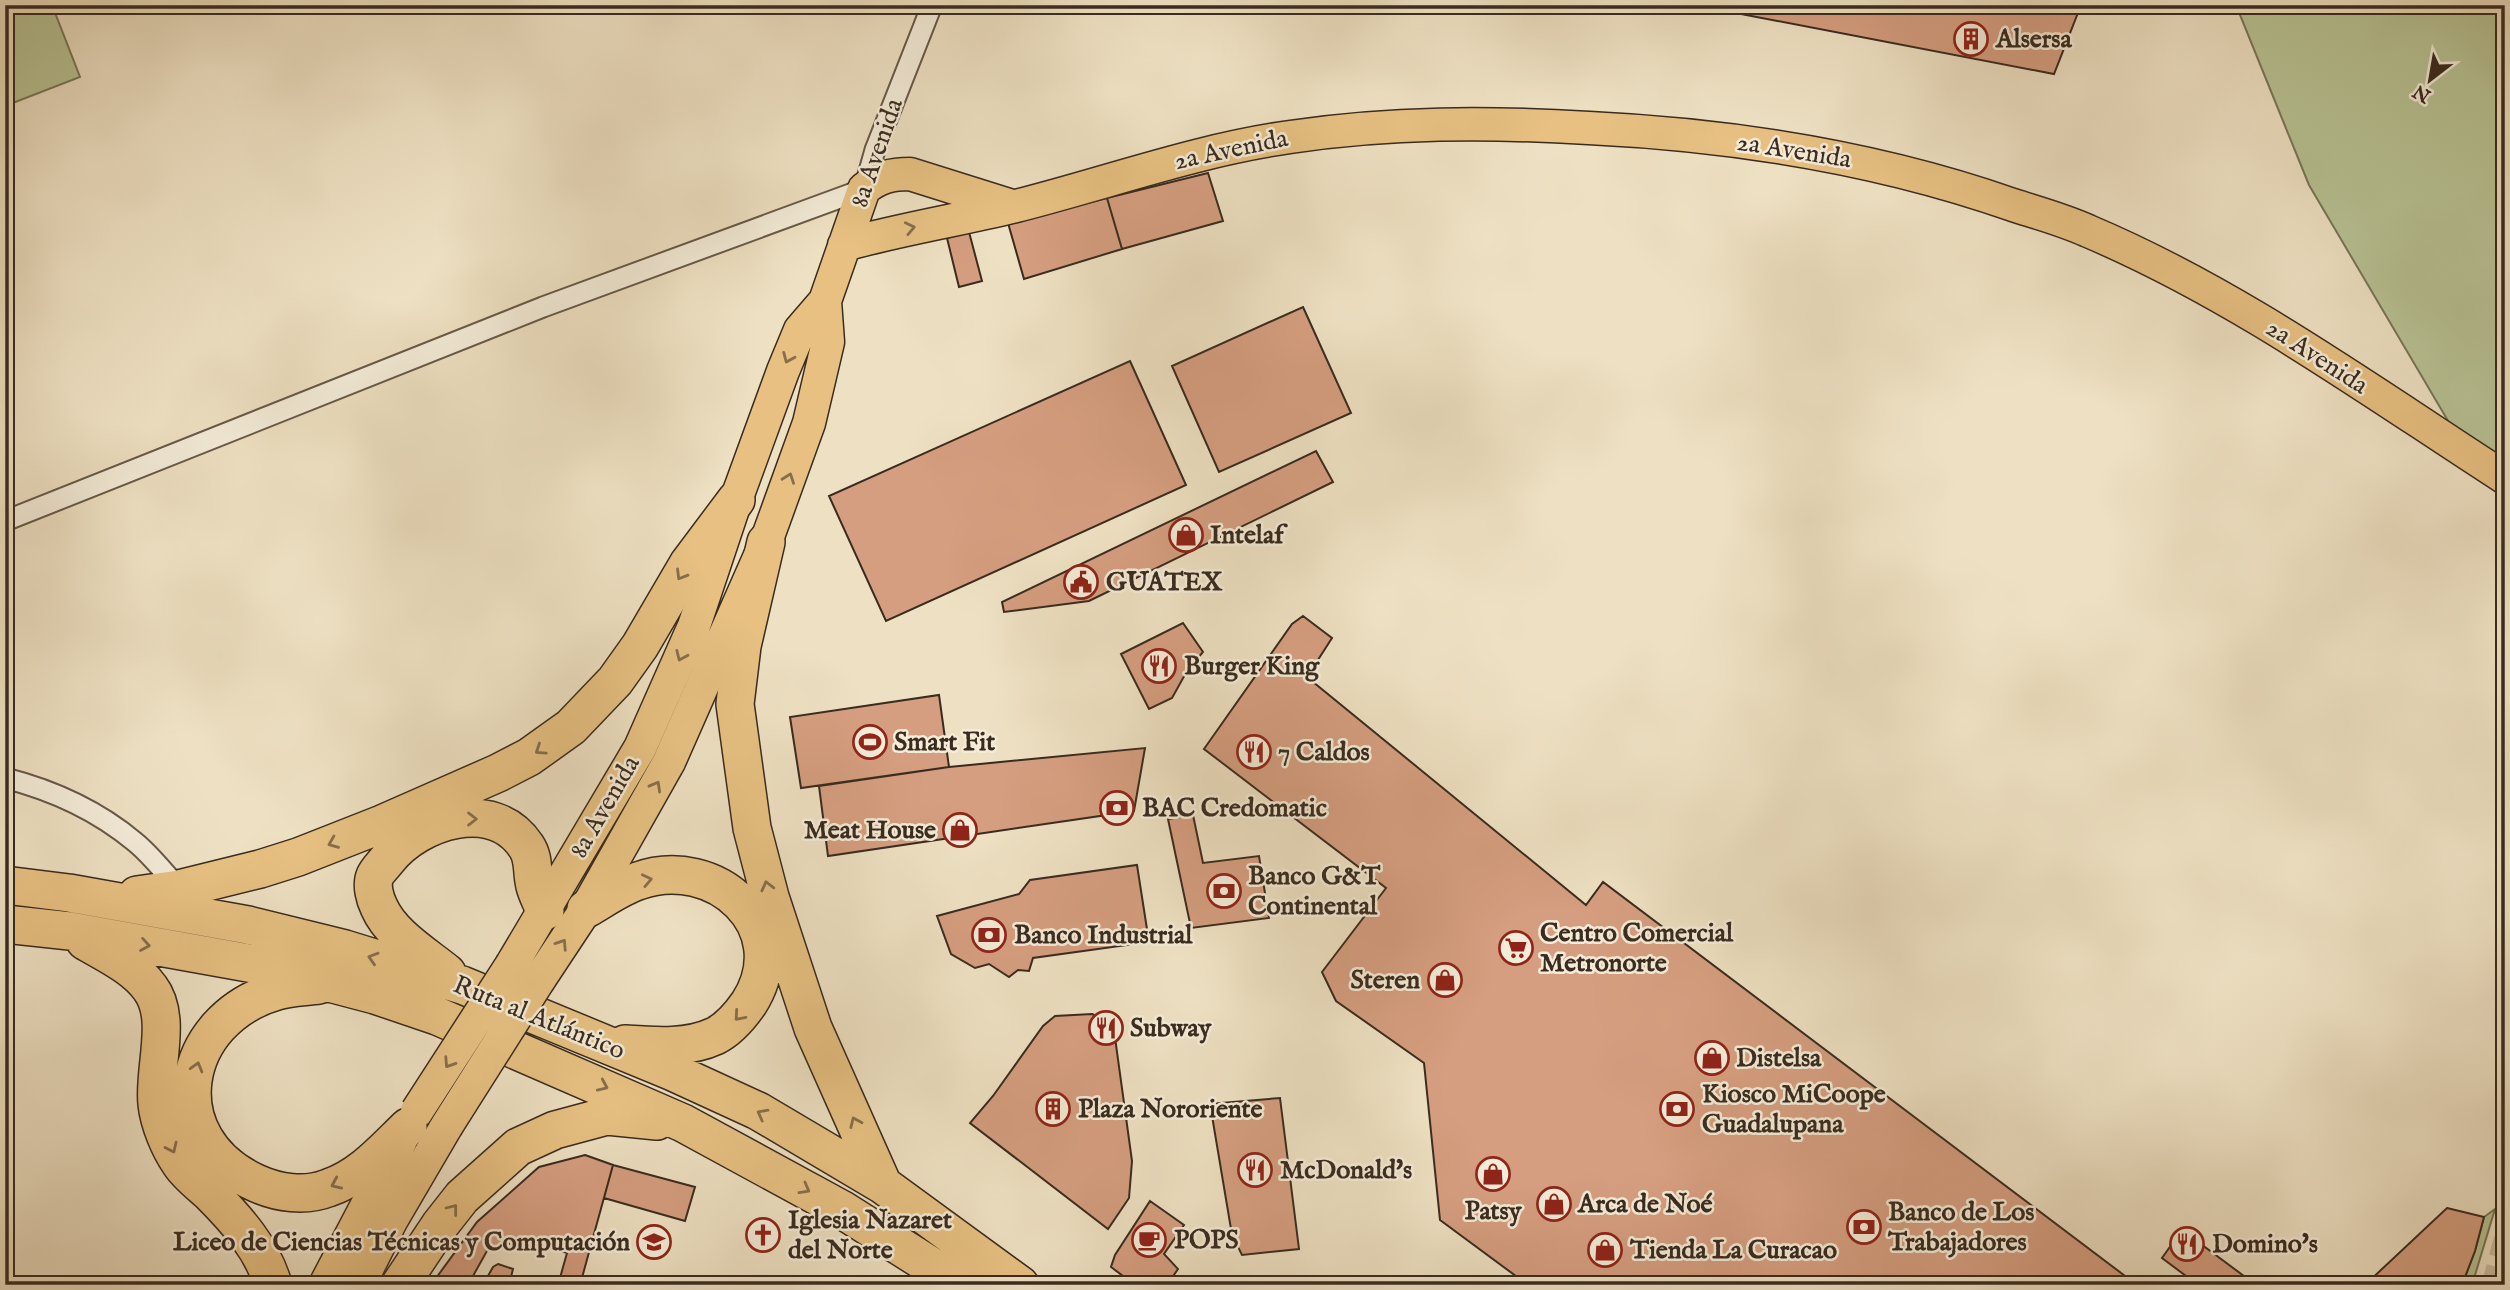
<svg xmlns="http://www.w3.org/2000/svg" width="2510" height="1290" font-family="'IM FELL English',serif">
<style>
.green{fill:#b8c395;stroke:#78775a;stroke-width:2}
.building{fill:#d59e80;stroke:#392b1f;stroke-width:2}
.lines{fill:none;stroke-linecap:round;stroke-linejoin:round}
.street-tunnel{stroke:#cabda2;stroke-width:19;stroke-dasharray:19 10;stroke-linecap:butt}
.street-casing{stroke:#665848;stroke-width:23}
.primary-casing{stroke:#392b1f;stroke-width:35}
.highway-casing{stroke:#392b1f;stroke-width:40}
.street{stroke:#f4ecd8;stroke-width:19}
.primary{stroke:#e7c082;stroke-width:32}
.highway{stroke:#e7c082;stroke-width:37}
.primary-bridge-casing{stroke:#392b1f;stroke-width:35;stroke-linecap:butt}
.primary-bridge{stroke:#e7c082;stroke-width:32}
.oneway{stroke:#876e4c}
.labels{text-anchor:middle;dominant-baseline:central;stroke-width:5;stroke-linejoin:round;paint-order:stroke}
.poi-label{font-size:26px;font-weight:bold;fill:#392b1f;stroke:#f4ecd8;text-anchor:start}
.street-label{font-size:26px;fill:#392b1f;stroke:#f4ecd8}
</style>
<rect width="100%" height="100%" fill="#eee1c3"/>
<filter id="stains"><feTurbulence type="fractalNoise" baseFrequency=".00286" numOctaves="4"/><feColorMatrix values="0 0 0 0 .2 0 0 0 0 .09 0 0 0 0 .02 0 0 0 .5 -.17"/></filter>
<radialGradient id="worn" r=".72"><stop offset=".6" stop-color="#630" stop-opacity="0"/><stop offset="1" stop-color="#630" stop-opacity=".3"/></radialGradient>
<path class="green" d="M 5,5 L 52,5 L 80,77 L 5,106 Z
M 2236,5 L 2505,5 L 2505,460 L 2454,431 L 2309,185 Z
M 2495,1209 L 2472,1285 L 2462,1285 L 2475,1251 L 2484,1217 Z"/>
<path class="building" d="M 1694,5 L 2081,5 L 2054,74 Z
M 1208,173 L 1223,221 L 1122,249 L 1107,198 Z
M 1107,198 L 1122,249 L 1024,279 L 1008,223 Z
M 969,232 L 982,281 L 959,287 L 947,238 Z
M 1303,307 L 1351,413 L 1219,472 L 1172,366 Z
M 1130,361 L 1186,485 L 886,621 L 829,496 Z
M 1316,451 L 1333,482 L 1089,601 L 1004,612 L 1002,602 Z
M 1303,616 L 1332,638 L 1307,677 L 1586,905 L 1603,882 L 2133,1282 L 2131,1285 L 1528,1285 L 1440,1220 L 1424,1063 L 1336,1001 L 1322,972 L 1386,888 L 1204,749 L 1292,624 Z
M 1183,623 L 1203,652 L 1187,671 L 1172,698 L 1149,709 L 1121,654 Z
M 939,695 L 949,767 L 801,788 L 790,717 Z
M 1145,748 L 1134,811 L 828,856 L 819,786 L 949,767 Z
M 1193,815 L 1203,863 L 1259,856 L 1269,918 L 1191,928 L 1168,819 Z
M 1137,865 L 1149,942 L 1033,958 L 1029,971 L 1018,970 L 1009,977 L 989,964 L 975,968 L 951,954 L 937,916 L 1019,894 L 1030,880 Z
M 1092,1014 L 1113,1023 L 1132,1161 L 1129,1198 L 1108,1229 L 970,1123 L 993,1096 L 1043,1026 L 1055,1016 Z
M 1280,1098 L 1299,1249 L 1242,1255 L 1232,1235 L 1210,1104 Z
M 585,1155 L 613,1165 L 580,1285 L 558,1285 L 567,1253 L 526,1240 L 488,1249 L 468,1285 L 431,1285 L 477,1222 L 539,1167 Z
M 613,1165 L 695,1187 L 685,1221 L 604,1198 Z
M 1150,1201 L 1184,1225 L 1164,1254 L 1178,1269 L 1167,1285 L 1135,1285 L 1111,1267 L 1115,1255 Z
M 2447,1208 L 2484,1217 L 2475,1251 L 2462,1285 L 2365,1285 Z
M 2182,1230 L 2252,1282 L 2251,1285 L 2198,1285 L 2162,1258 Z
M 498,1264 L 513,1269 L 509,1285 L 483,1285 L 493,1267 Z"/>
<g class="lines">
<path class="street-tunnel" d="M 2491,1285 L 2505,1232"/>
<g class="street-casing">
<path id="street" d="M 5,521 L 543,307 L 864,189 L 875,150 L 932,5
M 5,778 C 52,790 98,811 135,842 C 151,855 165,873 179,889"/>
</g>
<g class="primary-casing">
<path id="primary" d="M 844,245 C 901,229 959,220 1016,206 C 1107,183 1197,150 1290,137 C 1391,122 1488,122 1589,128 C 1734,135 1876,157 2013,205 C 2038,213 2064,220 2088,231 C 2237,294 2370,391 2505,478
M 512,964 L 640,748 L 694,626 L 736,500 L 783,371 L 800,330 L 825,301 L 864,189 C 879,177 891,174 910,174 L 1012,206
M 539,980 L 586,909 L 669,762 L 766,542 L 809,423 L 828,342 L 825,301
M 325,1285 L 401,1140
M 359,1285 L 391,1221 L 446,1127"/>
</g>
<g class="highway-casing">
<path id="highway" d="M 766,542 L 742,646 L 735,704 L 752,828 L 770,897 L 813,1028 L 883,1185
M 5,885 L 69,893 L 248,925 L 345,949 L 462,985 L 673,1072 L 758,1111 L 883,1185 L 1020,1285
M 137,895 L 179,889 L 260,869 L 298,857 L 382,824 L 498,773 L 529,757 L 571,727 L 615,681 L 640,646 L 688,564 L 736,500
M 586,909 C 602,900 620,887 638,881 C 715,853 797,927 749,1003 C 740,1016 729,1029 715,1036 C 687,1049 654,1046 625,1044
M 5,924 L 70,931 L 265,966 L 375,995 L 437,1016 L 683,1123 L 841,1209 L 961,1285
M 85,941 C 107,954 135,967 150,988 C 173,1018 153,1069 157,1104 C 159,1123 169,1147 180,1163 C 187,1174 200,1184 210,1193 C 236,1219 263,1249 273,1285
M 447,973 C 425,955 391,935 379,907 C 375,899 371,885 375,876 C 377,871 384,864 388,859 C 418,821 493,796 526,846 C 535,859 531,871 535,886 C 537,894 542,903 545,911
M 319,985 C 306,987 291,987 277,991 C 179,1019 158,1138 256,1183 C 278,1193 305,1197 328,1188 C 361,1177 383,1151 408,1127
M 400,1285 L 440,1225 L 462,1197 L 518,1147 L 555,1130 L 607,1116 L 657,1121"/>
</g>
<use href="#street" class="street"/>
<use href="#primary" class="primary"/>
<use href="#highway" class="highway"/>
<g class="primary-bridge-casing">
<path id="primary-bridge" d="M 417,1111 L 512,964
M 446,1127 L 539,980"/>
</g>
<use href="#primary-bridge" class="primary-bridge"/>
</g>
<defs><path id="oneway-chevron" d="M-2-3.5L2.5 0L-2 3.5" fill="none" stroke-width="1.6" stroke-linecap="round" stroke-linejoin="round" transform="scale(1.75)"/></defs>
<g class="oneway">
<use href="#oneway-chevron" transform="translate(910 228) rotate(-12)"/>
<use href="#oneway-chevron" transform="translate(788 358) rotate(113)"/>
<use href="#oneway-chevron" transform="translate(789 478) rotate(-70)"/>
<use href="#oneway-chevron" transform="translate(681 575) rotate(121)"/>
<use href="#oneway-chevron" transform="translate(681 656) rotate(114)"/>
<use href="#oneway-chevron" transform="translate(540 750) rotate(146)"/>
<use href="#oneway-chevron" transform="translate(656 786) rotate(-61)"/>
<use href="#oneway-chevron" transform="translate(472 819)"/>
<use href="#oneway-chevron" transform="translate(333 843) rotate(158)"/>
<use href="#oneway-chevron" transform="translate(647 880) rotate(-12)"/>
<use href="#oneway-chevron" transform="translate(767 886) rotate(-104)"/>
<use href="#oneway-chevron" transform="translate(562 944) rotate(-57)"/>
<use href="#oneway-chevron" transform="translate(145 945) rotate(10)"/>
<use href="#oneway-chevron" transform="translate(373 958) rotate(-163)"/>
<use href="#oneway-chevron" transform="translate(739 1016) rotate(131)"/>
<use href="#oneway-chevron" transform="translate(449 1063) rotate(123)"/>
<use href="#oneway-chevron" transform="translate(197 1067) rotate(-74)"/>
<use href="#oneway-chevron" transform="translate(603 1086) rotate(24)"/>
<use href="#oneway-chevron" transform="translate(762 1114) rotate(-152)"/>
<use href="#oneway-chevron" transform="translate(855 1122) rotate(-114)"/>
<use href="#oneway-chevron" transform="translate(172 1148) rotate(65)"/>
<use href="#oneway-chevron" transform="translate(336 1184) rotate(156)"/>
<use href="#oneway-chevron" transform="translate(805 1189) rotate(29)"/>
<use href="#oneway-chevron" transform="translate(453 1209) rotate(-52)"/>
</g>
<defs>
<g id="building-ring" transform="scale(1.75)"><circle r="9.5" fill="#f4ecd8" stroke="#8f2418" stroke-width="1.5"/><path d="M-4-6H4V6H1V3H-1V6H-4ZM-2.5-4.3h1.7v1.8h-1.7ZM.8-4.3h1.7v1.8H.8ZM-2.5-1h1.7V.8h-1.7ZM.8-1h1.7V.8H.8Z" fill="#8f2418"/></g>
<g id="shop-ring" transform="scale(1.75)"><circle r="9.5" fill="#f4ecd8" stroke="#8f2418" stroke-width="1.5"/><path d="M-5-2.5h2.3a2.7 3.5 0 0 1 5.4 0H5L5.5 6h-11ZM-1.5-2.5h3a1.5 2.3 0 0 0-3 0Z" fill="#8f2418"/></g>
<g id="civic-ring" transform="scale(1.75)"><circle r="9.5" fill="#f4ecd8" stroke="#8f2418" stroke-width="1.5"/><path d="M-.6-6.5H3V-4.5H.6V-3L4-1V1h2V6H-6V1h2V-1L-.6-3ZM-1.2 2.5V6h2.4V2.5Z" fill="#8f2418"/></g>
<g id="restaurant-ring" transform="scale(1.75)"><circle r="9.5" fill="#f4ecd8" stroke="#8f2418" stroke-width="1.5"/><path d="M-5-6h1v4h1v-4h1v4h1v-4h1v5L-1.5 .5V6h-2V.5L-5-1ZM5-6V6H3V1.5H1.5Q1.5-4 5-6Z" fill="#8f2418"/></g>
<g id="stadium-ring" transform="scale(1.75)"><circle r="9.5" fill="#f4ecd8" stroke="#8f2418" stroke-width="1.5"/><path d="M0-5a6.5 5 0 1 0 0 10a6.5 5 0 1 0 0-10ZM-3.5-1.8h7v3.6h-7Z" fill="#8f2418"/></g>
<g id="bank-ring" transform="scale(1.75)"><circle r="9.5" fill="#f4ecd8" stroke="#8f2418" stroke-width="1.5"/><path d="M-6-4H6V4H-6ZM0-2.3a2.3 2.3 0 1 0 0 4.6a2.3 2.3 0 1 0 0-4.6Z" fill="#8f2418"/></g>
<g id="supermarket-ring" transform="scale(1.75)"><circle r="9.5" fill="#f4ecd8" stroke="#8f2418" stroke-width="1.5"/><path d="M-6-5.5h2.5l.6 2H6L4.5 2H-2.5L-4.4-4H-6ZM-1.5 3.2a1.3 1.3 0 1 0 .1 0ZM3 3.2a1.3 1.3 0 1 0 .1 0Z" fill="#8f2418"/></g>
<g id="church-ring" transform="scale(1.75)"><circle r="9.5" fill="#f4ecd8" stroke="#8f2418" stroke-width="1.5"/><path d="M-1.2-6h2.4v3.5h3.3v2.4h-3.3V6h-2.4V-.1h-3.3v-2.4h3.3Z" fill="#8f2418"/></g>
<g id="cafe-ring" transform="scale(1.75)"><circle r="9.5" fill="#f4ecd8" stroke="#8f2418" stroke-width="1.5"/><path d="M-5.5-4.5H6V0H3Q3 3.5 0 3.5H-2.5Q-5.5 3.5-5.5 0ZM3-3.2v2h1.7v-2ZM-6 4.5H4V6H-6Z" fill="#8f2418"/></g>
<g id="school-ring" transform="scale(1.75)"><circle r="9.5" fill="#f4ecd8" stroke="#8f2418" stroke-width="1.5"/><path d="M0-5L7-2L0 1L-7-2ZM-4 1L0 2.5L4 1V4Q0 6-4 4Z" fill="#8f2418"/></g>
</defs>
<g fill-rule="evenodd">
<use href="#building-ring" x="1971" y="39"/>
<use href="#shop-ring" x="1186" y="535"/>
<use href="#civic-ring" x="1081" y="582"/>
<use href="#restaurant-ring" x="1159" y="666"/>
<use href="#stadium-ring" x="870" y="742"/>
<use href="#restaurant-ring" x="1254" y="752"/>
<use href="#bank-ring" x="1117" y="808"/>
<use href="#shop-ring" x="960" y="830"/>
<use href="#bank-ring" x="1224" y="891"/>
<use href="#bank-ring" x="989" y="935"/>
<use href="#supermarket-ring" x="1516" y="948"/>
<use href="#shop-ring" x="1445" y="980"/>
<use href="#restaurant-ring" x="1106" y="1028"/>
<use href="#shop-ring" x="1712" y="1058"/>
<use href="#building-ring" x="1053" y="1109"/>
<use href="#bank-ring" x="1677" y="1109"/>
<use href="#restaurant-ring" x="1255" y="1170"/>
<use href="#shop-ring" x="1493" y="1174"/>
<use href="#shop-ring" x="1554" y="1204"/>
<use href="#bank-ring" x="1864" y="1227"/>
<use href="#church-ring" x="763" y="1235"/>
<use href="#cafe-ring" x="1149" y="1240"/>
<use href="#school-ring" x="654" y="1242"/>
<use href="#restaurant-ring" x="2187" y="1244"/>
<use href="#shop-ring" x="1605" y="1250"/>
</g>
<g class="labels">
<g class="poi-label">
<text x="1996" y="39">Alsersa</text>
<text x="1210" y="535">Intelaf</text>
<text x="1106" y="582">GUATEX</text>
<text x="1184" y="666">Burger King</text>
<text x="894" y="742">Smart Fit</text>
<text x="1278" y="752">7 Caldos</text>
<text x="1142" y="808">BAC Credomatic</text>
<text x="936" y="830" text-anchor="end">Meat House</text>
<text x="1248" y="876">Banco G&amp;T<tspan x="1248" dy="30">Continental</tspan></text>
<text x="1540" y="933">Centro Comercial<tspan x="1540" dy="30">Metronorte</tspan></text>
<text x="1014" y="935">Banco Industrial</text>
<text x="1420" y="980" text-anchor="end">Steren</text>
<text x="1130" y="1028">Subway</text>
<text x="1736" y="1058">Distelsa</text>
<text x="1702" y="1094">Kiosco MiCoope<tspan x="1702" dy="30">Guadalupana</tspan></text>
<text x="1078" y="1109">Plaza Nororiente</text>
<text x="1280" y="1170">McDonald's</text>
<text x="1578" y="1204">Arca de Noé</text>
<text x="1493" y="1211" text-anchor="middle">Patsy</text>
<text x="1888" y="1212">Banco de Los<tspan x="1888" dy="30">Trabajadores</tspan></text>
<text x="788" y="1220">Iglesia Nazaret<tspan x="788" dy="30">del Norte</tspan></text>
<text x="1174" y="1240">POPS</text>
<text x="630" y="1242" text-anchor="end">Liceo de Ciencias Técnicas y Computación</text>
<text x="2212" y="1244">Domino's</text>
<text x="1630" y="1250">Tienda La Curacao</text>
</g>
<g class="street-label">
<text transform="translate(1231 150) rotate(-12)">2a Avenida</text>
<text transform="translate(1794 151) rotate(9)">2a Avenida</text>
<text transform="translate(877 153) rotate(-71)">8a Avenida</text>
<text transform="translate(2317 357) rotate(33)">2a Avenida</text>
<text transform="translate(605 807) rotate(-60)">8a Avenida</text>
<text transform="translate(539 1018) rotate(22)">Ruta al Atlántico</text>
</g>
</g>
<rect width="2510" height="1290" fill="none" stroke="#eee1c3" stroke-width="28"/>
<rect x="7" y="7" width="2496" height="1276" fill="none" stroke="#392b1f" stroke-width="3.5"/>
<rect x="14" y="14" width="2482" height="1262" fill="none" stroke="#392b1f" stroke-width="2"/>
<g transform="translate(2430 80) rotate(211)" stroke="#f4ecd8" stroke-width="5" paint-order="stroke">
<path d="M0-5L12 26L0 18L-12 26Z" fill="#392b1f"/>
<text y="-10" font-size="19" font-weight="bold" text-anchor="middle" fill="#392b1f">N</text>
</g>
<rect width="100%" height="100%" filter="url(#stains)"/>
<rect width="100%" height="100%" fill="url(#worn)"/>
</svg>
